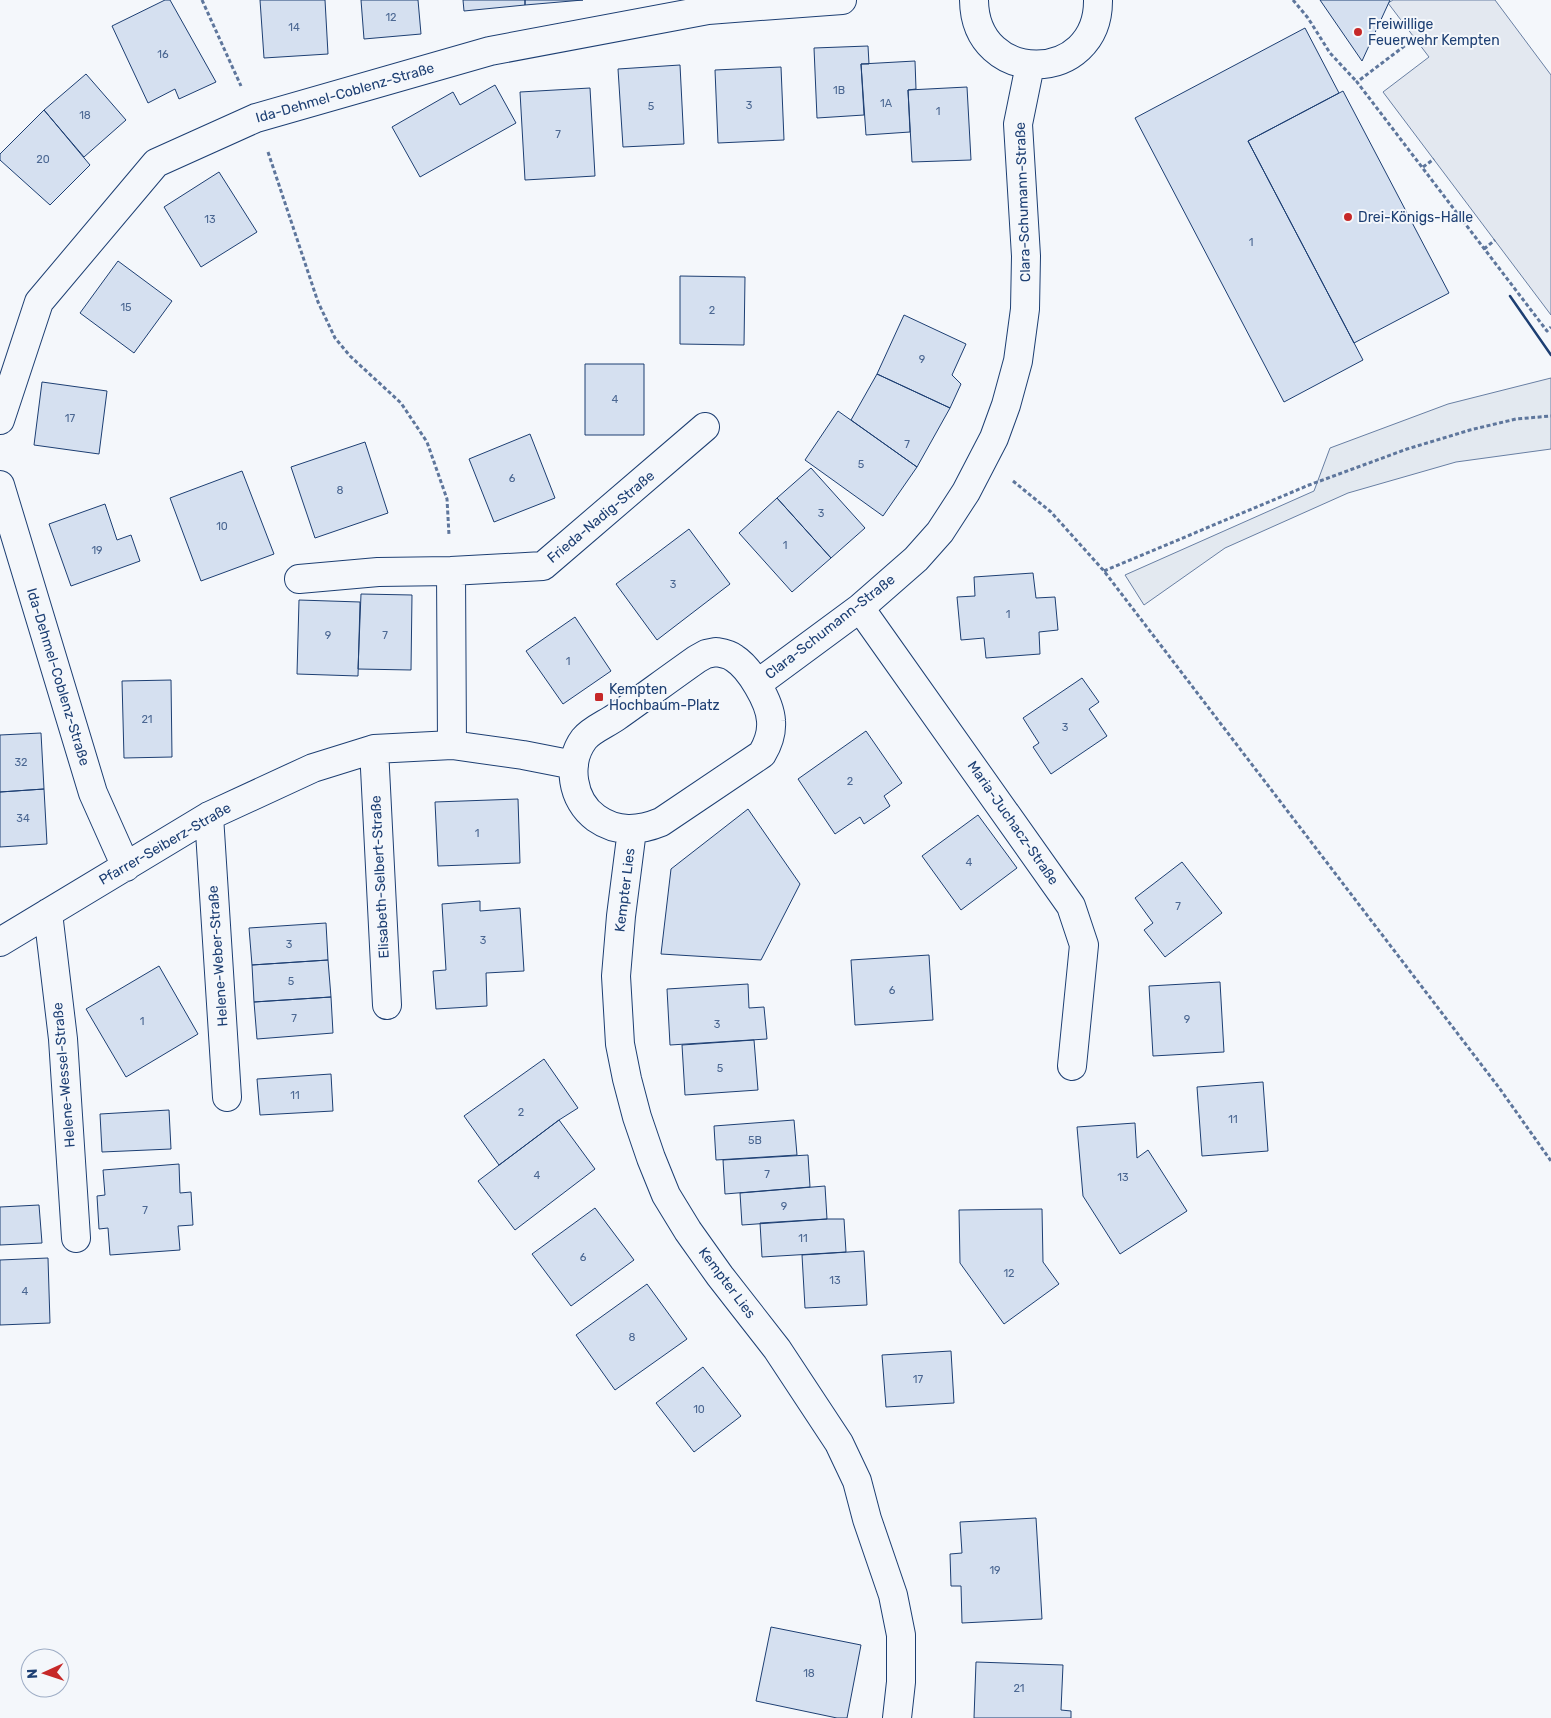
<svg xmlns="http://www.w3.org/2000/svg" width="1551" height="1718" font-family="Rubik,sans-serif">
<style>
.green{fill:#e3e9f0;stroke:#687fa3}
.parking{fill:#e3e8f0;stroke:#687fa3}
.building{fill:#d5e0f0;stroke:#1d3f73}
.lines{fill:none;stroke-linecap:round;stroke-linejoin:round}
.minor-casing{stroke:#1d3f73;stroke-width:30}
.path{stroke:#5e769c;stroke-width:3;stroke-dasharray:4 2.5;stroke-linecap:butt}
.minor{stroke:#f4f7fb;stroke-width:28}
.wall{stroke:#1d3f73;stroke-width:2.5}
.poi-dot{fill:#c62828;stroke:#f4f7fb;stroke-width:2}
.labels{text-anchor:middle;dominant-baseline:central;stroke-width:4;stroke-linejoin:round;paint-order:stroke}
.number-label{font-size:11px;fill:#4b6792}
.poi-label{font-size:14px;fill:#1d3f73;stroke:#f4f7fb;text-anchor:start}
.street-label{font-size:14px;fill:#1d3f73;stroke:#f4f7fb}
</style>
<rect width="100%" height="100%" fill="#f4f7fb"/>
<path class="green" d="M 1551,378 L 1551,449 L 1456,462 L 1348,493 L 1225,548 L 1144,605 L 1125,575 L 1314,491 L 1330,448 L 1448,404 Z"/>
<path class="parking" d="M 1393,0 L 1495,0 L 1551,75 L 1551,315 L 1383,92 L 1429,57 L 1388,3 Z"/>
<path class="building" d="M 165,0 L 170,0 L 216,82 L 179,99 L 175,89 L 148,103 L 112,26 Z
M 260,0 L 325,0 L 328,54 L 264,58 Z
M 361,0 L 418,0 L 421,34 L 364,39 Z
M 463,0 L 525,0 L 525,5 L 464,11 Z
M 525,0 L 583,0 L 525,5 Z
M 1320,0 L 1390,0 L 1362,61 Z
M 1305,28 L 1339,93 L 1248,141 L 1363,360 L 1284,402 L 1135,118 Z
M 868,46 L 869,64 L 861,64 L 864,115 L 817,118 L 814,48 Z
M 915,61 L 916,89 L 908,90 L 910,132 L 866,135 L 861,64 Z
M 680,65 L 684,144 L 623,147 L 618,69 Z
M 781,67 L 784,140 L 718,143 L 715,70 Z
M 86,74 L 126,120 L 84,157 L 44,110 Z
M 495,85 L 516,123 L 420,177 L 392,127 L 453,92 L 460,105 Z
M 967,87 L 971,160 L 912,162 L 908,90 Z
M 590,88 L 595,176 L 525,180 L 520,92 Z
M 1343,91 L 1449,293 L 1354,343 L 1248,141 Z
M 44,110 L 90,165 L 50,205 L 0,160 L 0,154 Z
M 219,172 L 257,232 L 201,267 L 164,207 Z
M 118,261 L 172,301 L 134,353 L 80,313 Z
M 680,276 L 745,277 L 744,345 L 680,344 Z
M 904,315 L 966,344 L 952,375 L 961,384 L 950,408 L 877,374 Z
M 585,364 L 644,364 L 644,435 L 585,435 Z
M 877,374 L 950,408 L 917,467 L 851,420 Z
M 42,382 L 107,391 L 99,454 L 34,445 Z
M 838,411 L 917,467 L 883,516 L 805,460 Z
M 530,434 L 555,498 L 494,522 L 469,459 Z
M 365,442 L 388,513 L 315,538 L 291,467 Z
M 811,468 L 865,528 L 831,558 L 777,498 Z
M 242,471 L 274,554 L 201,581 L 170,498 Z
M 777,498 L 831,558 L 792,592 L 739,533 Z
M 105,504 L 117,540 L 131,535 L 140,561 L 71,586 L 49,524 Z
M 689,529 L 730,584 L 657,640 L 616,584 Z
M 1033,573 L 1036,598 L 1055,597 L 1058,630 L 1039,632 L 1040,654 L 986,658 L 984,638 L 961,640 L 957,597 L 975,596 L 974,577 Z
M 361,594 L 412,595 L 411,670 L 358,669 Z
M 299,600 L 360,602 L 358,676 L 297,674 Z
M 575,617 L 611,671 L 563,704 L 526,651 Z
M 1082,678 L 1099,702 L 1089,709 L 1107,736 L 1051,774 L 1033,747 L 1039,743 L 1023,718 Z
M 171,680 L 172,757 L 124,758 L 122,681 Z
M 866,731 L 902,783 L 884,796 L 890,806 L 864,824 L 860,817 L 835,834 L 798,779 Z
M 41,733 L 44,789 L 0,792 L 0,735 Z
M 44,789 L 47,844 L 0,847 L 0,792 Z
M 518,799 L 520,863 L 438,866 L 435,802 Z
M 748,809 L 800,884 L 761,960 L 661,954 L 671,869 Z
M 978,815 L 1017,868 L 961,910 L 922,856 Z
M 1182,862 L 1222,913 L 1165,957 L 1144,930 L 1153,923 L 1135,898 Z
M 480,901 L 480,911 L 520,908 L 524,971 L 486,973 L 487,1006 L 436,1009 L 433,971 L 446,970 L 442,904 Z
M 326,923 L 328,960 L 252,965 L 249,928 Z
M 929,955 L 933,1020 L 855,1025 L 851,960 Z
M 328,960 L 331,997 L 254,1002 L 252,965 Z
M 159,966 L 198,1034 L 126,1077 L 86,1009 Z
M 1220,982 L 1224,1052 L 1153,1056 L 1149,986 Z
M 748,984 L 749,1008 L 764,1007 L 767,1039 L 670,1045 L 667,989 Z
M 331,997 L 333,1033 L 257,1039 L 254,1002 Z
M 754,1040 L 758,1090 L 685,1095 L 682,1045 Z
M 544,1059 L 578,1108 L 559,1120 L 499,1165 L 464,1116 Z
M 331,1074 L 333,1111 L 260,1115 L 257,1079 Z
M 1263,1082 L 1268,1151 L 1202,1156 L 1197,1087 Z
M 169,1110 L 171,1149 L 102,1152 L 100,1114 Z
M 559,1120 L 595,1169 L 515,1230 L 478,1181 Z
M 794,1120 L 797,1155 L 716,1160 L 714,1126 Z
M 1135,1123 L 1137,1158 L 1148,1150 L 1187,1211 L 1120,1254 L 1083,1196 L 1077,1127 Z
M 808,1155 L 810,1187 L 725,1194 L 723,1160 Z
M 179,1164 L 180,1193 L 191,1192 L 193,1225 L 178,1226 L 180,1250 L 110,1255 L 108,1228 L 99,1229 L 97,1196 L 105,1195 L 103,1170 Z
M 825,1186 L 827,1219 L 742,1225 L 740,1193 Z
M 39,1205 L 42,1243 L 0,1245 L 0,1207 Z
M 595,1208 L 634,1260 L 571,1306 L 532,1254 Z
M 1042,1209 L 1043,1262 L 1059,1284 L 1004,1324 L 960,1263 L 959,1210 Z
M 827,1219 L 844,1219 L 846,1252 L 762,1257 L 760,1223 Z
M 864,1251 L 867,1305 L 805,1308 L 802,1255 Z
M 48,1258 L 50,1323 L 0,1325 L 0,1260 Z
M 647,1284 L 687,1339 L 615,1390 L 576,1335 Z
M 951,1351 L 954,1403 L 886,1407 L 882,1355 Z
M 703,1367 L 741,1416 L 694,1452 L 656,1403 Z
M 1036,1518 L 1042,1619 L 962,1623 L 961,1586 L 951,1586 L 950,1554 L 962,1553 L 960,1522 Z
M 771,1627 L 861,1645 L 847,1718 L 837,1718 L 756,1701 Z
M 976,1662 L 1063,1665 L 1061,1710 L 1071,1711 L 1071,1718 L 974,1718 Z"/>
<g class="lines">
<g class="minor-casing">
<path id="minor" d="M 974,0 C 975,87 1099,85 1098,0
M 0,420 L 39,302 L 156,163 L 256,118 L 490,51 L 708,10 L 842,0
M 0,485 L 93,793 L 126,867
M 451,571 L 452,745
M 299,579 L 378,572 L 451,571 L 543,566 L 705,427
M 860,608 L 1071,906 L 1084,945 L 1072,1066
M 716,652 C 722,653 729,654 734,658 C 750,668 770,702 771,721 C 772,733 768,744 762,754 L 661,822 C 639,831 617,833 596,818 C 572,801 566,763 584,739 C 591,730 606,724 616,717 C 643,698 670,678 697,659 L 706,654 Z
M 757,684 L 860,608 L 916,559 L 940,532 L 966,492 L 994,438 L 1006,405 L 1018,361 L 1025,309 L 1026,256 L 1018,124 L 1030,65
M 374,749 L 387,1005
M 209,816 L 227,1097
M 632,830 L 621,916 L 616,976 L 620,1044 L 627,1079 L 637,1117 L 651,1158 L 666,1195 L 688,1231 L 720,1276 L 777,1349 L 839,1443 L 857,1481 L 867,1519 L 893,1595 L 901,1635 L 901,1682 L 897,1718
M 48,913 L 63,1039 L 76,1238
M 0,942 L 209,816 L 313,768 L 374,749 L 452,745 L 523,755 L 574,765"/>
</g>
<path class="path" d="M 202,0 L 241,86
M 1293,0 L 1308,18 L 1330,53 L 1357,82
M 1415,38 L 1357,82 L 1547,331 L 1551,327
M 268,152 L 318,302 L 335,338 L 350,356 L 401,403 L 427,442 L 447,499 L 449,535
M 1423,167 L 1434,159
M 1484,249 L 1495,240
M 1013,481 L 1051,512 L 1104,571 L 1500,1089 L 1551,1161
M 1104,571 L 1309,485 L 1407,449 L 1470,430 L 1516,419 L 1551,416"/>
<use href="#minor" class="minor"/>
<path class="wall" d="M 1510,296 L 1551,355"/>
</g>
<g class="poi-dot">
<circle cx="1358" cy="32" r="5"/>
<circle cx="1348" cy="217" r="5"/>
<rect x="594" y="692" width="10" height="10" rx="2.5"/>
</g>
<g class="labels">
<g class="number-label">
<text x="391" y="17">12</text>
<text x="294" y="27">14</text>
<text x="163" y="54">16</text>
<text x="839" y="90">1B</text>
<text x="886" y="103">1A</text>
<text x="749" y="105">3</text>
<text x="651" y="106">5</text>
<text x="938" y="111">1</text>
<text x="85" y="115">18</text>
<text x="558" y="134">7</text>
<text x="43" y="159">20</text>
<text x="210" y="219">13</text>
<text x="1251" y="242">1</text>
<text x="126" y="307">15</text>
<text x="712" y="310">2</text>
<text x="922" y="359">9</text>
<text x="615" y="399">4</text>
<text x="70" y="418">17</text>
<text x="907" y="444">7</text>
<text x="861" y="464">5</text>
<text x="512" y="478">6</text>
<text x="340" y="490">8</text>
<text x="821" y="513">3</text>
<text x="222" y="526">10</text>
<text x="785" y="545">1</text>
<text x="97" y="550">19</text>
<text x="673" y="584">3</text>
<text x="1008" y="614">1</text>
<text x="328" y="635">9</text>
<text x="385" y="635">7</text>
<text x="568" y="661">1</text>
<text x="147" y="719">21</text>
<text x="1065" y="727">3</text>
<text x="21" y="762">32</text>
<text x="850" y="781">2</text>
<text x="23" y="818">34</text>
<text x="477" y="833">1</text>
<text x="969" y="862">4</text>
<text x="1178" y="906">7</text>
<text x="483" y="940">3</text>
<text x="289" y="944">3</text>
<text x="291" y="981">5</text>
<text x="892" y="990">6</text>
<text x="294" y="1018">7</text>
<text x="1187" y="1019">9</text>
<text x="142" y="1021">1</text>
<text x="717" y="1024">3</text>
<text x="720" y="1068">5</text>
<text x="295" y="1095">11</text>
<text x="521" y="1112">2</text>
<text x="1233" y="1119">11</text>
<text x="755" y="1140">5B</text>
<text x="767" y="1174">7</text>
<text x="537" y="1175">4</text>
<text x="1123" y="1177">13</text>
<text x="784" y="1206">9</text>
<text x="145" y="1210">7</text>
<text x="803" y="1238">11</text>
<text x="583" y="1257">6</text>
<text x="1009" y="1273">12</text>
<text x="835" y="1280">13</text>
<text x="25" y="1291">4</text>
<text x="632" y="1337">8</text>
<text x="918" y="1379">17</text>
<text x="699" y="1409">10</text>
<text x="995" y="1570">19</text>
<text x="809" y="1673">18</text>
<text x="1019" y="1688">21</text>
</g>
<g class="poi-label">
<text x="1368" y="24">Freiwillige<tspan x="1368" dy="16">Feuerwehr Kempten</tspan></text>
<text x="1358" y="217">Drei-Königs-Halle</text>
<text x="609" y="689">Kempten<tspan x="609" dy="16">Hochbaum-Platz</tspan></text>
</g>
<g class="street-label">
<text transform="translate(345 93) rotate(-16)">Ida-Dehmel-Coblenz-Straße</text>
<text transform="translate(1023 202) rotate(-92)">Clara-Schumann-Straße</text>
<text transform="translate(601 517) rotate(-40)">Frieda-Nadig-Straße</text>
<text transform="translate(830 627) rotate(-38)">Clara-Schumann-Straße</text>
<text transform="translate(58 677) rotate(73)">Ida-Dehmel-Coblenz-Straße</text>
<text transform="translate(1013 823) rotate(55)">Maria-Juchacz-Straße</text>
<text transform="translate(165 844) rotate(-30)">Pfarrer-Seiberz-Straße</text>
<text transform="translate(380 877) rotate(-93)">Elisabeth-Selbert-Straße</text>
<text transform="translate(625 890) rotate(-83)">Kempter Lies</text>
<text transform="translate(218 956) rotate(-94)">Helene-Weber-Straße</text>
<text transform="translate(64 1075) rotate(-95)">Helene-Wessel-Straße</text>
<text transform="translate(727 1283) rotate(53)">Kempter Lies</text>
</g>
</g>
<g transform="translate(45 1673) rotate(267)"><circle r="24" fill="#f4f7fb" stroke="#9eadc5"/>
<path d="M0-4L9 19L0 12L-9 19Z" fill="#c62828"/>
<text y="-8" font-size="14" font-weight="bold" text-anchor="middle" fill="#1d3f73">N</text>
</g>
</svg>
